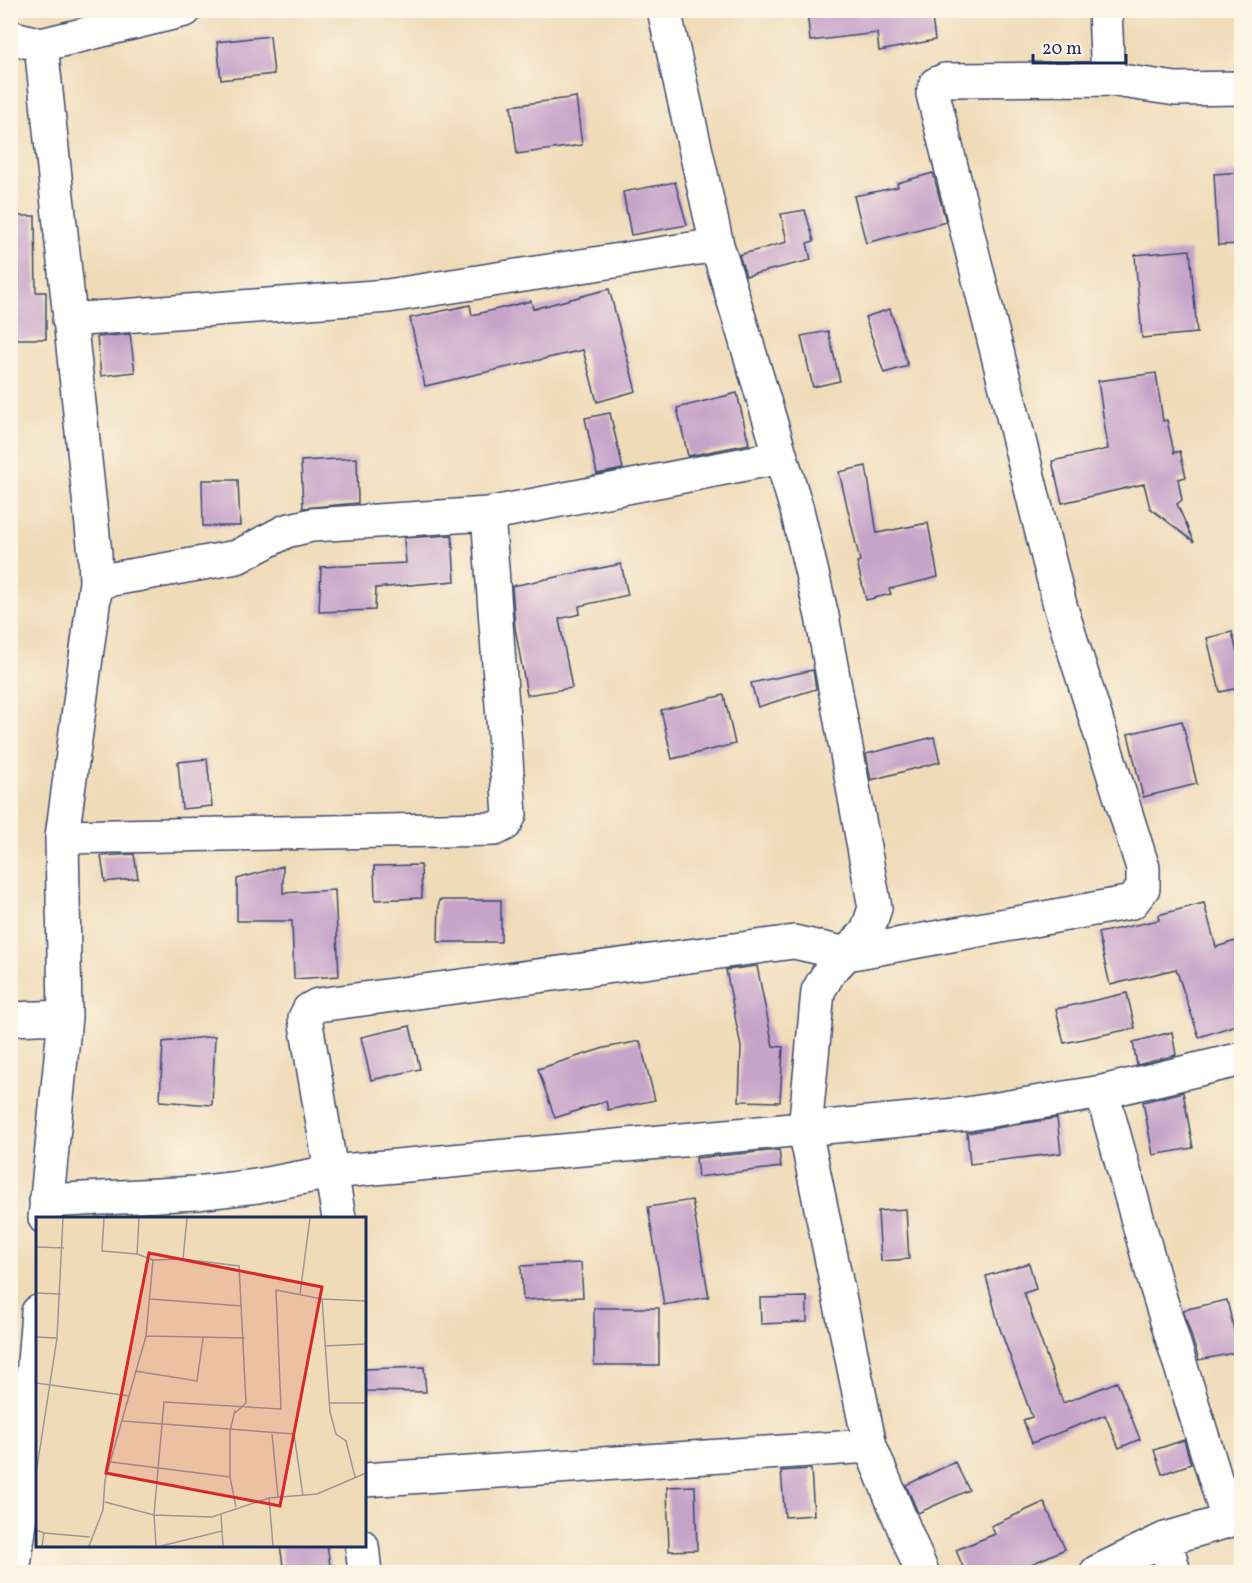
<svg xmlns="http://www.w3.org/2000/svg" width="1252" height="1583" font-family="Vollkorn,serif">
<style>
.building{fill:#c6a3c9}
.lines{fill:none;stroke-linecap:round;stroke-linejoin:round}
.street-casing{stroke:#3b496c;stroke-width:36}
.street{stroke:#fff;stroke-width:33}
.inset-road{fill:none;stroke:#9b9695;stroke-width:1.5}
.view{fill:#d62828;fill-opacity:0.15;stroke:#d62828;stroke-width:3}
.inset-edge{fill:none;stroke:#1b2f5e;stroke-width:3}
</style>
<rect width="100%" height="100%" fill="#fcf5e5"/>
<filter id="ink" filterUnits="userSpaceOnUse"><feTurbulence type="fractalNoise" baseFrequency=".0167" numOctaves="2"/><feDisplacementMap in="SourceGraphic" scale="12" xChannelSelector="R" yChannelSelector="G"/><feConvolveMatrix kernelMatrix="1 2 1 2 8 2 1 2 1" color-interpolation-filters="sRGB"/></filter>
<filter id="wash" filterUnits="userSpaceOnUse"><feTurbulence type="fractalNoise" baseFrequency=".008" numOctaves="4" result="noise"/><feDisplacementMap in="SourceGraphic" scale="24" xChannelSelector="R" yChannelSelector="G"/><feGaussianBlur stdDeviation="1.35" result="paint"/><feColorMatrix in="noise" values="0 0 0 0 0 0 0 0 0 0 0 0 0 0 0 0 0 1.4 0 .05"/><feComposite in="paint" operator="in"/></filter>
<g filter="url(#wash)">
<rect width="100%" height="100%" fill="#f0dbb9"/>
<g id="blocks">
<path class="building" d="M 807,10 L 931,10 L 935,40 L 879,51 L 877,33 L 810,41 Z
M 270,36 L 274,74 L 221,80 L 217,42 Z
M 576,97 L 582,145 L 517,154 L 511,106 Z
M 1242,172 L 1242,244 L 1218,245 L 1214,174 Z
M 933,173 L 946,222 L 866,243 L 854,196 L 898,187 L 897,183 Z
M 675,182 L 687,225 L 631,235 L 623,192 Z
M 805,210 L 814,241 L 807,243 L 811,260 L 746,276 L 739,255 L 787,242 L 781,214 Z
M 10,216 L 35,216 L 36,292 L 46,292 L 46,339 L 10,339 Z
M 1190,250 L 1197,333 L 1142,338 L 1135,255 Z
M 609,289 L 636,391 L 597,402 L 583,350 L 425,386 L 410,318 L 470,305 L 472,315 L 531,301 L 533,309 Z
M 890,309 L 908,366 L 884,373 L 865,317 Z
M 828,331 L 840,381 L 813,387 L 801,336 Z
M 130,334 L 135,372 L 101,376 L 97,337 Z
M 1156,373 L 1163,421 L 1167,420 L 1174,453 L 1180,451 L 1186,477 L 1178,479 L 1182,500 L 1177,504 L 1194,542 L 1150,508 L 1144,484 L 1062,503 L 1052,461 L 1108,449 L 1098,381 Z
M 737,393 L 749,444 L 688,456 L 677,408 Z
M 610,413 L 623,469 L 597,474 L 585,418 Z
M 357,458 L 358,503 L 303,508 L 301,461 Z
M 866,466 L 877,533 L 928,523 L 938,577 L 889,589 L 891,594 L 866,600 L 857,562 L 860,561 L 839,472 Z
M 202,480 L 238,480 L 240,526 L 203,526 Z
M 452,535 L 455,581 L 376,588 L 375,610 L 319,612 L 321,567 L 406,563 L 404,538 Z
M 621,564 L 628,595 L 579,606 L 580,614 L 559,619 L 572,688 L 527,695 L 515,628 L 512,586 Z
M 1232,632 L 1242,672 L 1242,687 L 1220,692 L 1207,638 Z
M 813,670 L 816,689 L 758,707 L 751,683 Z
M 724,695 L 735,744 L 672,759 L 661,710 Z
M 1182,721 L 1197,784 L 1143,797 L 1128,734 Z
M 934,737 L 940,762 L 871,780 L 866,754 Z
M 207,759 L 212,806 L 182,809 L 178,762 Z
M 134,854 L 138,878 L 105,882 L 101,856 Z
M 421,865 L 422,898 L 375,900 L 374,866 Z
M 283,866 L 283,893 L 335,890 L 339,976 L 294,979 L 292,921 L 237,921 L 237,879 Z
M 439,900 L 501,900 L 501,942 L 438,942 Z
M 1204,903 L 1216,947 L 1242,939 L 1242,1023 L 1199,1037 L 1176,969 L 1110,985 L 1098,933 L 1159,920 L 1158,915 Z
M 757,966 L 773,1046 L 783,1047 L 780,1102 L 739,1101 L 741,1047 L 726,970 Z
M 1127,993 L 1135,1028 L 1064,1043 L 1056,1009 Z
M 410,1026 L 420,1069 L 371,1080 L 361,1037 Z
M 1172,1032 L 1176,1055 L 1137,1065 L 1133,1042 Z
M 215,1036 L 212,1105 L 160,1101 L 163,1042 Z
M 640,1041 L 655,1100 L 608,1110 L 606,1101 L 555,1118 L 538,1069 L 604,1048 Z
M 1183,1092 L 1193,1148 L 1153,1155 L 1143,1102 Z
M 1057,1118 L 1061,1153 L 970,1164 L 967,1133 Z
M 779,1150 L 781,1167 L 698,1177 L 696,1158 Z
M 692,1200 L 709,1297 L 664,1305 L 648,1207 Z
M 906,1209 L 909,1259 L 881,1261 L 878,1211 Z
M 581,1263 L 583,1297 L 523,1300 L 521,1266 Z
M 1029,1263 L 1036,1289 L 1024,1293 L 1063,1403 L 1117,1382 L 1140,1439 L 1119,1448 L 1105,1415 L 1032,1443 L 1023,1420 L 1032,1417 L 999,1326 L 986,1276 Z
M 807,1297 L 807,1322 L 761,1324 L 760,1298 Z
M 1227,1300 L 1239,1352 L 1199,1360 L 1183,1310 Z
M 594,1308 L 659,1308 L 659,1365 L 594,1365 Z
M 424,1367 L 426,1392 L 364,1391 L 364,1369 Z
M 1184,1440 L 1191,1464 L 1162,1474 L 1154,1450 Z
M 955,1462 L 969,1490 L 918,1513 L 906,1485 Z
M 811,1469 L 814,1515 L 785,1517 L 781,1471 Z
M 695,1486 L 697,1550 L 669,1551 L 667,1487 Z
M 1044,1502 L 1065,1549 L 1014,1572 L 965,1572 L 956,1550 L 995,1534 L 991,1526 Z
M 280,1545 L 327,1545 L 331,1572 L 284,1572 Z"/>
</g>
</g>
<g filter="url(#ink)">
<use href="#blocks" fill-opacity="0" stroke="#3b496c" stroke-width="1.5"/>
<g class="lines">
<g class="street-casing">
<path id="street" d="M 664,10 L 717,245 L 797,510 L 822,616 L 875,908 L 867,932 L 830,971 L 818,991 L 805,1130 L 870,1446 L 922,1572
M 1105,10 L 1108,79
M 10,37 L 41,45 L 185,10
M 41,45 L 95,554 L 96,582 L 62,837 L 65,1017 L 45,1218
M 69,320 L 388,296 L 717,245
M 96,582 L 237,557 L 286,531 L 312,525 L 488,514 L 781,457
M 62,837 L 495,829 L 505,824 L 510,814 L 488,514
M 10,1019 L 65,1017
M 1102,1092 L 1155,1282 L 1228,1520
M 46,1201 L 196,1193 L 257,1186 L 331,1172 L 967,1114 L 1102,1092 L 1242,1059
M 339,1218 L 305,1018 L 309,1010 L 318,1005 L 794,942 L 847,954 L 1132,902 L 1143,888 L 1143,868 L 1060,605 L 933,94 L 936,84 L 945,80 L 1108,79 L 1176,89 L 1242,88
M 364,1480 L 870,1446
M 1165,1539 L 1174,1572
M 362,1546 L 365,1572
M 13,1572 L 23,1502 L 38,1312
M 1097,1572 L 1165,1539 L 1242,1517"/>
</g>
<use href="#street" class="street"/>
</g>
</g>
<g transform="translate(36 1217)">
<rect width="330" height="330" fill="#f0dbb9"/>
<path class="inset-road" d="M 68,1 L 66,34 L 101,37 L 117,43 L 147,42 L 203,49 L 210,186 L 199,196M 0,30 L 28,31M 101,37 L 103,1M 147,42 L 151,1M 0,76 L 25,77M 264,77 L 274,1M 114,82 L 206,89M 286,82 L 294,195 L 300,217 L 310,224 L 319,260M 110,119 L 209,121M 0,120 L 21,121M 288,129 L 330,127M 99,154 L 161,164 L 167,121M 0,166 L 94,179M 294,186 L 330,186M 199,193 L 194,214 L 194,260 L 200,290M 87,204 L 258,217 L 267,279M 236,217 L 242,280M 75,245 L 194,260M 0,257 L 21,121 L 27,1M 233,281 L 237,329M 69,285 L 118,298 L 176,300 L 233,281 L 281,277 L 330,256M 185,298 L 187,329M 0,313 L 8,316 L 6,329M 8,316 L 54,320M 53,329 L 67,293 L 69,263 L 110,119 L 117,43M 120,329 L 118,298 L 128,185 L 245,192 L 240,73 L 286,82 L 330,84M 125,329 L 186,314"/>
<path class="view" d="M 113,36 L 286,70 L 244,289 L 70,256 Z"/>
<rect width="330" height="330" class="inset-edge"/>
</g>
<rect width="1252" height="1583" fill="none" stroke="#fcf5e5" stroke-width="36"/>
<path d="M1033 54v9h93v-9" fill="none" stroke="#1b2f5e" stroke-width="3"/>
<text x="1042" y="54" font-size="18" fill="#1b2f5e" stroke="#fcf5e5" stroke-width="4.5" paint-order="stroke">20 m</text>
</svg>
